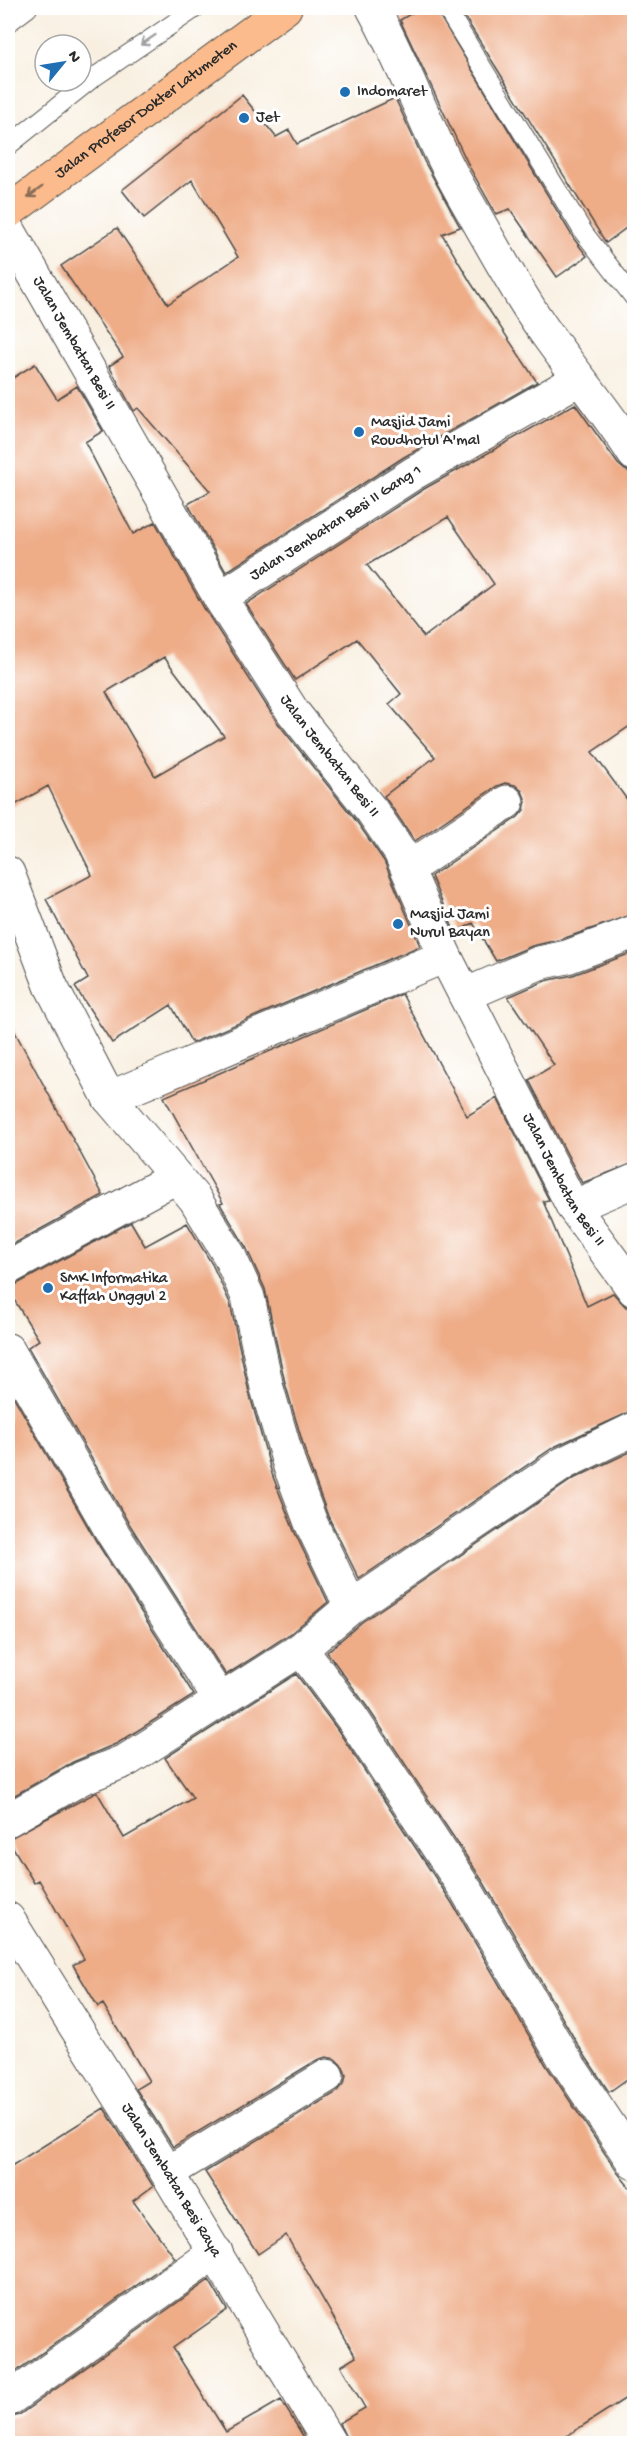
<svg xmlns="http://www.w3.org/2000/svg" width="642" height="2451" font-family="'Gochi Hand',sans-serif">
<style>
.building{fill:#eeac87;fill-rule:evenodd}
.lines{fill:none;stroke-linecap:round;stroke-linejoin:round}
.service-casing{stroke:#4a4846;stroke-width:20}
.minor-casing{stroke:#4a4846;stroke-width:35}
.tertiary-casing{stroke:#4a4846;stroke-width:35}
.trunk-casing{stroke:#4a4846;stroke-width:35}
.service{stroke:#fff;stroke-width:18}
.minor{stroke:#fff;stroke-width:33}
.tertiary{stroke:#fff;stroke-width:33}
.trunk{stroke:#fbbb8c;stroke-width:33}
.oneway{stroke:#a0a0a0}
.oneway2{stroke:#896c57}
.poi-dot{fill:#1f6fb2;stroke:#fff;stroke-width:2}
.labels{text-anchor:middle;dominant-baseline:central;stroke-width:6;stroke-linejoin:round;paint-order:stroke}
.poi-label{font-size:16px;fill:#2b2b2b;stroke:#fff;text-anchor:start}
.street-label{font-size:16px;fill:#2b2b2b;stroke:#fff}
</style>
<rect width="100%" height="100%" fill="#fff"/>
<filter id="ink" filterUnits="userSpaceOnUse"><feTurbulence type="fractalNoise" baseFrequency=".0167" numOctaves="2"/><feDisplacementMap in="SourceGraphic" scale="12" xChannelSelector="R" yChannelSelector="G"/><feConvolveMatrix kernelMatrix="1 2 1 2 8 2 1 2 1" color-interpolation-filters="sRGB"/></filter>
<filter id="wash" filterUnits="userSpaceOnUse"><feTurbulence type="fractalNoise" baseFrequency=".008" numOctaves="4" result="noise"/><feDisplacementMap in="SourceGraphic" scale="24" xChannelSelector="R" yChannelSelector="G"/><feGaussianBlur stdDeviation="1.35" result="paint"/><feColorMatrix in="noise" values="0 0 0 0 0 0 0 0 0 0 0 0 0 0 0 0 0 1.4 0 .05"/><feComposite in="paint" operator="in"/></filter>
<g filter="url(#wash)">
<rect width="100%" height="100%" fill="#f8efe0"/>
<g id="blocks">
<path class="building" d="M 420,8 L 435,8 L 574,239 L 587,256 L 557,277 L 510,209 L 496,214 L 470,168 L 400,20 Z
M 459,8 L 634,8 L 634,222 L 606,243 Z
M 242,95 L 276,137 L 289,130 L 297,144 L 395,98 L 424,161 L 460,227 L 442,234 L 471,283 L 537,382 L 404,457 L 226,572 L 188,504 L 210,491 L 138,408 L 134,411 L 109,366 L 123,357 L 61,266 L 117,228 L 168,304 L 238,257 L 192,180 L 144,218 L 122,190 Z
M 35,364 L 57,399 L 77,386 L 103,431 L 85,442 L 133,534 L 155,522 L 204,608 L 277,722 L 357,822 L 384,861 L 420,946 L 192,1043 L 171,1005 L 112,1043 L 75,987 L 88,979 L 46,899 L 92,875 L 48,786 L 8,809 L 8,381 ZM 164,657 L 224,736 L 155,776 L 106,692 Z
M 575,404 L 618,464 L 625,470 L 634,473 L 634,723 L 592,752 L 634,809 L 634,914 L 562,939 L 532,946 L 496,961 L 473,923 L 455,933 L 431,876 L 518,817 L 524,810 L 526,801 L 522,791 L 515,785 L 505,783 L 497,786 L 415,841 L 384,796 L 435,757 L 389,704 L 401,694 L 357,639 L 295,680 L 246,604 L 424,489 ZM 448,517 L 494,584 L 424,637 L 367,565 Z
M 634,952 L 634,1163 L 582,1183 L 529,1080 L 554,1065 L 508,997 L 545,981 L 573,975 Z
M 402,994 L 467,1116 L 497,1098 L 549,1200 L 543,1201 L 587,1306 L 613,1293 L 626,1307 L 634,1308 L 634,1410 L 554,1447 L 359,1579 L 328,1516 L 308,1461 L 285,1383 L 265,1289 L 246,1247 L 220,1204 L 223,1203 L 164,1097 Z
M 8,1019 L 103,1195 L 8,1247 Z
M 131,1222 L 145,1246 L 187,1223 L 212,1264 L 230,1303 L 249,1392 L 272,1474 L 294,1531 L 328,1602 L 290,1634 L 226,1675 L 128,1522 L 28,1347 L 39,1340 L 8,1290 L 8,1287 L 17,1284 Z
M 8,1387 L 96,1541 L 194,1695 L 118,1743 L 73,1762 L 8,1799 Z
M 634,1450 L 634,2074 L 609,2092 L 578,2045 L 484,1883 L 368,1708 L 327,1652 L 362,1622 L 573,1479 Z
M 296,1674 L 337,1729 L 452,1903 L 546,2065 L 618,2173 L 634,2193 L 634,2393 L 554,2444 L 349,2444 L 339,2423 L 365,2408 L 341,2366 L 356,2357 L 286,2235 L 258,2254 L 205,2172 L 337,2092 L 344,2084 L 346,2075 L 343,2067 L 335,2059 L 326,2057 L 317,2060 L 173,2147 L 136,2089 L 149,2081 L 103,2004 L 98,2007 L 73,1965 L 84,1959 L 39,1880 L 34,1883 L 8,1839 L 97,1792 L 124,1838 L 193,1798 L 165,1758 Z
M 104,2108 L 153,2186 L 133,2201 L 175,2258 L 8,2377 L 8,2168 Z
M 209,2280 L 227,2310 L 173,2348 L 226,2432 L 281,2400 L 308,2444 L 8,2444 L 8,2418 L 19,2415 Z"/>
</g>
</g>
<g filter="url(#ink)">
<use href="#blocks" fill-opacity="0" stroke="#4a4846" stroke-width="1.5"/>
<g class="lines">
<g class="service-casing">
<path id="service" d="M 446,8 L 584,233 L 634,298
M 8,23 L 28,8
M 8,146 L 93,78 L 196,8"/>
</g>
<g class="minor-casing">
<g id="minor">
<path d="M 373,8 C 407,70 430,139 466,200 C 491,243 515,289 543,329 C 573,372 606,410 634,454"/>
<path id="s1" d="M 220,598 L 414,473 L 579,379"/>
<path d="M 409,868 L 507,802"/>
<path d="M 8,873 L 51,986 L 109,1098 L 195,1199 L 229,1255 L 248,1297 L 267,1388 L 290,1467 L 311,1523 L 351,1607"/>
<path d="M 465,995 L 539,963 L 567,957 L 634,932"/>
<path d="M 109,1098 L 445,956"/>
<path d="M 573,1207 L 634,1181"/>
<path d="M 8,1268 L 176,1177"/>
<path d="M 8,1350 L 112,1532 L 220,1700"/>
<path d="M 301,1649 L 352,1718 L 468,1893 L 562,2055 L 634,2163"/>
<path d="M 8,1820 L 82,1778 L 127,1760 L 301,1649 L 351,1607 L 564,1463 L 634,1429"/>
<path d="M 167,2173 L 327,2076"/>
<path d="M 8,2400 L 216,2252"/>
</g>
</g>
<g class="tertiary-casing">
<g id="tertiary">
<path id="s2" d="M 8,229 L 220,598 L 293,712 L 372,811 L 400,852 L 445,956 L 573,1207 L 634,1290"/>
<path id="s3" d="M 8,1919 L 167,2173 L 330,2444"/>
</g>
</g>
<g class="trunk-casing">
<g id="trunk">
<path id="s4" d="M 8,212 L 285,8"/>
</g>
</g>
<use href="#service" class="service"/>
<use href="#minor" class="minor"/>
<use href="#tertiary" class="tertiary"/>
<use href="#trunk" class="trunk"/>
</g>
<defs><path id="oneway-shaft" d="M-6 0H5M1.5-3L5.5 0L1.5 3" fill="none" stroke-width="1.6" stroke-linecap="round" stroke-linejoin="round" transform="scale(1.5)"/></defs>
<use class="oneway" href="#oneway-shaft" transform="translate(148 40) rotate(146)"/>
<use class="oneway2" href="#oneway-shaft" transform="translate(35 192) rotate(144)"/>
</g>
<g class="poi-dot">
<circle cx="345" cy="92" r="6"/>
<circle cx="244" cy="118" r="6"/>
<circle cx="359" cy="432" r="6"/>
<circle cx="398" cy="924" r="6"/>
<circle cx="48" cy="1288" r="6"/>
</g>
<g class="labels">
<g class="poi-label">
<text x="357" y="92">Indomaret</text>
<text x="256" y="118">Jet</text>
<text x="371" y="423">Masjid Jami<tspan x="371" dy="18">Roudhotul A'mal</tspan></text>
<text x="410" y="915">Masjid Jami<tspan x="410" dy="18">Nurul Bayan</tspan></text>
<text x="60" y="1279">SMK Informatika<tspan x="60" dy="18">Kaffah Unggul 2</tspan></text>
</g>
<g class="street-label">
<text stroke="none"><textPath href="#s4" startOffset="172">Jalan Profesor Dokter Latumeten</textPath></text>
<text stroke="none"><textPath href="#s2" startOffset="132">Jalan Jembatan Besi II</textPath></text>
<text stroke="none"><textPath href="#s1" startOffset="138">Jalan Jembatan Besi II Gang 1</textPath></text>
<text stroke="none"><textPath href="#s2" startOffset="618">Jalan Jembatan Besi II</textPath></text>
<text stroke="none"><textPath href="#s2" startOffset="1104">Jalan Jembatan Besi II</textPath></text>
<text stroke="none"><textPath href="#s3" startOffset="308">Jalan Jembatan Besi Raya</textPath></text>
</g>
</g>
<rect width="642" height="2451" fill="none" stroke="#fff" stroke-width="30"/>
<g transform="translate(63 63) rotate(60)"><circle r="28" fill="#ffffff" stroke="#aaaaaa" stroke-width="1.5"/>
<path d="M0-4.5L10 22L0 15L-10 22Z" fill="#1f6fb2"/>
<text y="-9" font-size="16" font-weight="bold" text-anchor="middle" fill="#2b2b2b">N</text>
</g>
</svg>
